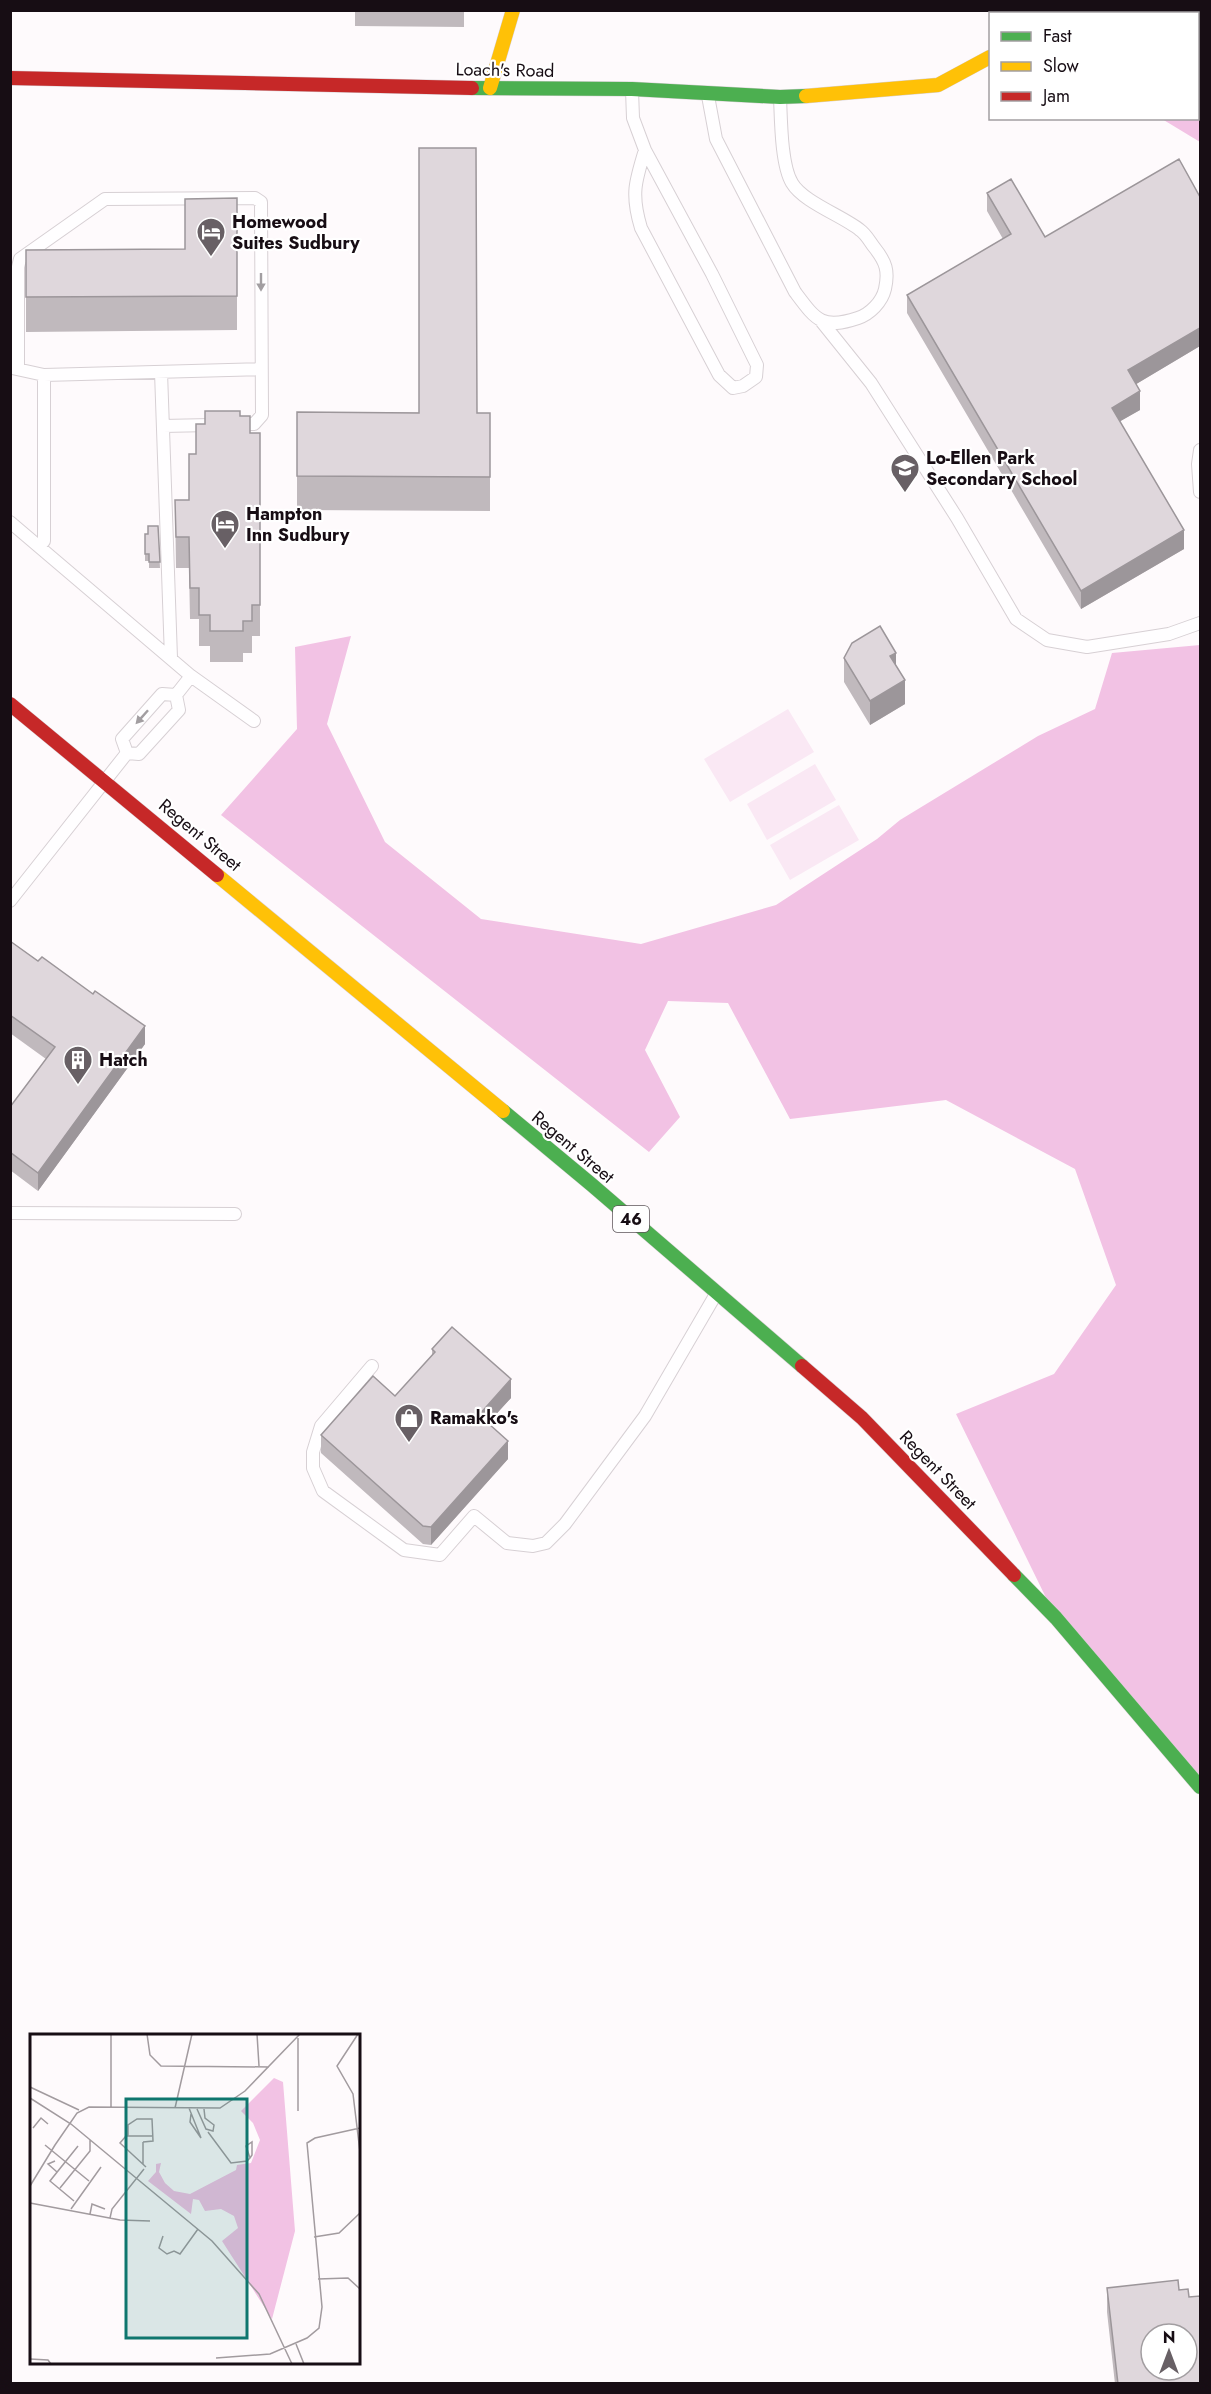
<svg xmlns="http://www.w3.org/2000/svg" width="1211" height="2394" font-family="Jost,sans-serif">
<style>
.green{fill:#fae8f4}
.forest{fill:#f2c2e4}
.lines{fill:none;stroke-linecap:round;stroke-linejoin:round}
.lane-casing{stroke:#d7d0d4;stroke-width:14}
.fast-casing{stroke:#d7d0d4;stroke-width:15}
.slow-casing{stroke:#d7d0d4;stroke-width:15}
.jam-casing{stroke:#d7d0d4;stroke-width:15}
.lane{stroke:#fffeff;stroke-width:12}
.fast{stroke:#4caf50;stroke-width:14}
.slow{stroke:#ffc107;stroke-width:14}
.jam{stroke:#c62828;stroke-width:14}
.wall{fill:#c0b9bd}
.shaded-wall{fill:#9c969a}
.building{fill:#dfd7dc;stroke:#9c969a;stroke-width:1.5;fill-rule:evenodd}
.oneway{fill:#a29ea1}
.labels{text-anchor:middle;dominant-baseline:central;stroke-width:4.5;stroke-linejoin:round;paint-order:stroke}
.shield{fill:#fff;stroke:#5d565a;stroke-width:1.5}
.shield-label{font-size:16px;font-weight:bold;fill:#170d14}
.street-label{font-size:18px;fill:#170d14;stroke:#fff}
.poi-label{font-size:18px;font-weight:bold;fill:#170d14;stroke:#fff;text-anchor:start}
.inset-road{fill:none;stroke:#a29b9f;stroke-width:1.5}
.view{fill:#0f766e;fill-opacity:0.15;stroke:#0f766e;stroke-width:3}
.inset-edge{fill:none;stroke:#170d14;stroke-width:3}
</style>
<rect width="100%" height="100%" fill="#fefafc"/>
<path class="green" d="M 788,709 L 814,752 L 730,802 L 704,759 Z
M 815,764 L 836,800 L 767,840 L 747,804 Z
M 839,805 L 859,840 L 790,880 L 770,845 Z"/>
<path class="forest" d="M 1200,65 L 1200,142 L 1162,119 L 1198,118 L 1198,68 Z
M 351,636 L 327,724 L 385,842 L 481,919 L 641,944 L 776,905 L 877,839 L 900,820 L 1038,736 L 1095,709 L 1112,653 L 1200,645 L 1200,1787 L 1056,1618 L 956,1414 L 1054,1374 L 1116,1285 L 1075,1169 L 946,1100 L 790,1119 L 728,1003 L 668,1001 L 645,1050 L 680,1117 L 649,1152 L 221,815 L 297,729 L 295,647 Z"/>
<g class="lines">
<g class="lane-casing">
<path id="lane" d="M 632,90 L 633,118 L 645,150 L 712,274 L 757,365 L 756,377 L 743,386 L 733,388 L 719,375 L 641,228 C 631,195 635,182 645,150
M 708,96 L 716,139 L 795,292 C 816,320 822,330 858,318 C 870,314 882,302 885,289 C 889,271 886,262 874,247 C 870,242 866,234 860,230 C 843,216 803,202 792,183 C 781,165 781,119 780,97
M 822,322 L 871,383 L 957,518 L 1016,619 L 1047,640 L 1087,647 L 1169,634 L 1200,623
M 12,368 L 44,375 L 261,369
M 18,369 L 18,267 L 20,259 L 105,199 L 255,198 L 261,202 L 262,415 L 254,424 L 234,424
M 161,372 L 171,658
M 163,426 L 210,425
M 1200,450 L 1198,464 L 1200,492
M 10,522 L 191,676
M 39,546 L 44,541 L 44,375
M 176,695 L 191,676 L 254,721
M 127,753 L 122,739 L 162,694 L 176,695
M 127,753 L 139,754 L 179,710 L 176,695
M 10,901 L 127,753
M 10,1213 L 235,1214
M 372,1366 L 321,1426 L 313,1452 L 313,1468 L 323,1491 L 404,1550 L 440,1555 L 474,1516 L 507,1543 L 533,1546 L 546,1543 L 565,1524 L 645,1416 L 716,1294"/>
</g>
<g class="fast-casing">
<path id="fast" d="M 472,88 L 632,89 L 780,97 L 806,96
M 503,1111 L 592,1185 L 802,1366
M 1014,1575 L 1056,1618 L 1200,1787"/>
</g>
<g class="slow-casing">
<path id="slow" d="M 490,88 L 513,10
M 806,96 L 938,85 L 990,57
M 217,875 L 503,1111"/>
</g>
<g class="jam-casing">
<path id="jam" d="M 1058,14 L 1062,10
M 10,78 L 472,88
M 10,704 L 217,875
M 802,1366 L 862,1418 L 1014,1575"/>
</g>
<use href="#lane" class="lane"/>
<use href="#fast" class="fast"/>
<use href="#slow" class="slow"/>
<use href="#jam" class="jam"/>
</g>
<path class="wall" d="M 355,10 L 464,10 L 464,27 L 355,26 Z
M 987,193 L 1045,237 L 1200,197 L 1200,346 L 1136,384 L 1140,410 L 1120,421 L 1184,549 L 1081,609 L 907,313 L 907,295 L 1003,239 L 987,211 Z
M 237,198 L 237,330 L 26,332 L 26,250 L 185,249 Z
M 297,412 L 490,413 L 490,511 L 297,510 Z
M 240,416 L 250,433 L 260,433 L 260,636 L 252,636 L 252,653 L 243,653 L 243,662 L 210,662 L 210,646 L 199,646 L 199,619 L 190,619 L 189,568 L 176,568 L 175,500 L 189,500 L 196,454 L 205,424 Z
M 158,526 L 160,568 L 149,568 L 149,561 L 145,561 L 145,534 L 148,534 Z
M 844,658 L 896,666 L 905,704 L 870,725 L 844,682 Z
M 10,941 L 38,961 L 145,1044 L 38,1191 L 10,1170 L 10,1107 L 46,1059 L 10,1033 Z
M 432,1349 L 511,1398 L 488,1423 L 508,1459 L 431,1545 L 423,1544 L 321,1453 L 321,1435 L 395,1396 L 432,1356 Z
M 1107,2288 L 1179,2290 L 1200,2384 L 1115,2384 L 1107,2312 Z"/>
<path class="shaded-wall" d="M 1200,328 L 1200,346 L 1128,389 L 1128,370 Z
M 1140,391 L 1140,410 L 1112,426 L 1112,408 Z
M 1184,530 L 1184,549 L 1081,609 L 1081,591 Z
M 896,653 L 896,676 L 890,656 Z
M 905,680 L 905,704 L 870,725 L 870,701 Z
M 145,1026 L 145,1044 L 38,1191 L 38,1173 Z
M 511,1379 L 511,1398 L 479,1433 L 479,1415 Z
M 508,1441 L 508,1459 L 431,1545 L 431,1527 Z"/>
<path class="building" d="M 419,148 L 476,148 L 477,413 L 490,413 L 490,477 L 297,476 L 297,412 L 419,413 Z
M 1179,159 L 1200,197 L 1200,328 L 1128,370 L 1140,391 L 1112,408 L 1184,530 L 1081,591 L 907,295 L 1011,234 L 987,193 L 1011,179 L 1045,237 Z
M 237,198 L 237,296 L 26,297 L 26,250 L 185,249 L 185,199 Z
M 205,411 L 240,411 L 240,416 L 250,416 L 250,433 L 260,433 L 260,605 L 252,605 L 252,621 L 243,621 L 243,631 L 210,631 L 210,615 L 199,615 L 199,588 L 190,588 L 189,537 L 176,537 L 175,500 L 189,500 L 189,454 L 196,454 L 196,424 L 205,424 Z
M 148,526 L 158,526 L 160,562 L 149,562 L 149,554 L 145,554 L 145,534 L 148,534 Z
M 880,626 L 896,653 L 890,656 L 905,680 L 870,701 L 844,658 L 852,643 Z
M 10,941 L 38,961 L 42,957 L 93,994 L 95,991 L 145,1026 L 38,1173 L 10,1152 L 10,1107 L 55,1047 L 10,1015 Z
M 452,1327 L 511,1379 L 479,1415 L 508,1441 L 431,1527 L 423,1526 L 321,1435 L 373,1376 L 395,1396 L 435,1352 L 432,1349 Z
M 1178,2280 L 1179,2290 L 1188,2289 L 1189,2297 L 1200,2296 L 1200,2384 L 1118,2384 L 1107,2288 ZM 1151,2334 L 1187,2334 L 1187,2370 L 1151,2370 Z"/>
<defs><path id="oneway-solid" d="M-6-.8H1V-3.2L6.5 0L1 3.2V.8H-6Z" transform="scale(1.5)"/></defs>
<g class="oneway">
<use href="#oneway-solid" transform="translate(261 282) rotate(90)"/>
<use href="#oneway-solid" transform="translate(142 717) rotate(132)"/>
</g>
<defs>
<g id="hotel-pin" transform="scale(1.5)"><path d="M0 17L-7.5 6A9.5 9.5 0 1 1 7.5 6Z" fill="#686065" stroke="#fff"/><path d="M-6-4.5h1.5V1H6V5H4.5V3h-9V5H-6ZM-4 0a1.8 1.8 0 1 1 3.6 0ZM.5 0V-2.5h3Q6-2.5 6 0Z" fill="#fff"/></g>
<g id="school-pin" transform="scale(1.5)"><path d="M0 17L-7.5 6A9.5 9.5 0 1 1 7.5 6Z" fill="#686065" stroke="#fff"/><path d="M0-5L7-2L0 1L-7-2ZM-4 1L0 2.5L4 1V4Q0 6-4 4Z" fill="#fff"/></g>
<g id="building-pin" transform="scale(1.5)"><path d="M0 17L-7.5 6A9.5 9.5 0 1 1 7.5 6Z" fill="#686065" stroke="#fff"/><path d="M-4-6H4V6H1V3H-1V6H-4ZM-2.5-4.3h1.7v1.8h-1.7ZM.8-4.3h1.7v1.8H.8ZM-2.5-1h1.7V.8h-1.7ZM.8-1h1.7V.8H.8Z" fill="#fff"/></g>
<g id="shop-pin" transform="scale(1.5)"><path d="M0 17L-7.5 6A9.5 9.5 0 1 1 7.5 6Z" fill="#686065" stroke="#fff"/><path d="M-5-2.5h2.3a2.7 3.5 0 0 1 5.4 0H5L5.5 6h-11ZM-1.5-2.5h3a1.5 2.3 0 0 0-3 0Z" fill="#fff"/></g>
</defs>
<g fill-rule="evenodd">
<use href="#hotel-pin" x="211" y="232"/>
<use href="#school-pin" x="905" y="468"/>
<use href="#hotel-pin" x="225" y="524"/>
<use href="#building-pin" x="78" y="1060"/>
<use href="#shop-pin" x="409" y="1418"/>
</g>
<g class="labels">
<rect class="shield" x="613" y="1206" width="36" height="26" rx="4.5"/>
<g class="shield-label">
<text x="631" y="1219">46</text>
</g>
<g class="street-label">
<text transform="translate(505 70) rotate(1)">Loach's Road</text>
<text transform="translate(200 835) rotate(40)">Regent Street</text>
<text transform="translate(573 1147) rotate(40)">Regent Street</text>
<text transform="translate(938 1470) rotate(46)">Regent Street</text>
</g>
<g class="poi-label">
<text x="232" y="222">Homewood<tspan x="232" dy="21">Suites Sudbury</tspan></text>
<text x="926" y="458">Lo-Ellen Park<tspan x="926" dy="21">Secondary School</tspan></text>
<text x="246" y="514">Hampton<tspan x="246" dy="21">Inn Sudbury</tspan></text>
<text x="99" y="1060">Hatch</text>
<text x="430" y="1418">Ramakko's</text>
</g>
</g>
<g transform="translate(30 2034)">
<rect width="330" height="330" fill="#fefafc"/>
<path d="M 244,44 L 253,48 L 265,197 L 242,285 L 192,207 L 208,194 L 204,182 L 191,175 L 175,177 L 169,166 L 163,165 L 161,180 L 118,147 L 126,138 L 126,130 L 131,129 L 129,138 L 135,149 L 144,157 L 160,160 L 206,136 L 207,131 L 221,129 L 230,106 L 223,89 L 211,77 Z" fill="#f2c2e4"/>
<path class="inset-road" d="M 81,0 L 81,73M 117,0 L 120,21 L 131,32 L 239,33M 227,0 L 229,32M 328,0 L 307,32 L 323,60 L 330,118M 0,53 L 49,76M 0,64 L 41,90 L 182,207 L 229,260 L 262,330M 145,74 L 162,0M 159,74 L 171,104 L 160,88 L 161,80M 167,75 L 176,95 L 183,97 L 184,91 L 175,84 L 174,75M 268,77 L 268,4M 3,94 L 11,84 L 18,90M 178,98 L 201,129 L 217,127 L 220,124 L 222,121 L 222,108 L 216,112 L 220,124M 98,102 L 98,91 L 107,85 L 122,85 L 123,107 L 113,108M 113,108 L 113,130M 15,111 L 59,147M 25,111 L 47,79 L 59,73 L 190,74 L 215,57 L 270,0M 25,127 L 18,130 L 27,138M 116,133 L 90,109 L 96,102 L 122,102M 0,152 L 25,111M 30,154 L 60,117 L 60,106M 44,167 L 20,147 L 48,112M 0,169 L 90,186 L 120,187M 41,175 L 71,133M 60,180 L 62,170 L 75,175M 80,184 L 82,175 L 114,135M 133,202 L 129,214 L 137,220 L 144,217 L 150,220 L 168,195M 284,203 L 309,199 L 330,179M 288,245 L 318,244 L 330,255M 266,310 L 274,330M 186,324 L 240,320 L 277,304 L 289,294 L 292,273 L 277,109 L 285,104 L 330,94M 0,325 L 18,326 L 21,330"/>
<path class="view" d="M 96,65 L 217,65 L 217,304 L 96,304 Z"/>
<rect width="330" height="330" class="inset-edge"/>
</g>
<rect width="1211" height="2394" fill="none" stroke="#170d14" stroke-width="24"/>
<rect x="989" y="12" width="210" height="108" fill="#ffffff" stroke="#a29ea1" stroke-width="1.5"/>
<rect x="1001" y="32" width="30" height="9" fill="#4caf50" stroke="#a29ea1" stroke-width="1.5"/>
<text x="1043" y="42" font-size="18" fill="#170d14">Fast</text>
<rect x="1001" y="62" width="30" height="9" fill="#ffc107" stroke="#a29ea1" stroke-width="1.5"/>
<text x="1043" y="72" font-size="18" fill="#170d14">Slow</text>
<rect x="1001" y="92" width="30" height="9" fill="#c62828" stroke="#a29ea1" stroke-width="1.5"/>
<text x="1043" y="102" font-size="18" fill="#170d14">Jam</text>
<g transform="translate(1169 2352)"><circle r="28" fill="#ffffff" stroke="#a29ea1" stroke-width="1.5"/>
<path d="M0-4.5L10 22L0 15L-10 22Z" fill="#686065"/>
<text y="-9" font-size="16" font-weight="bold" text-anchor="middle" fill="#170d14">N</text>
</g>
</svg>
